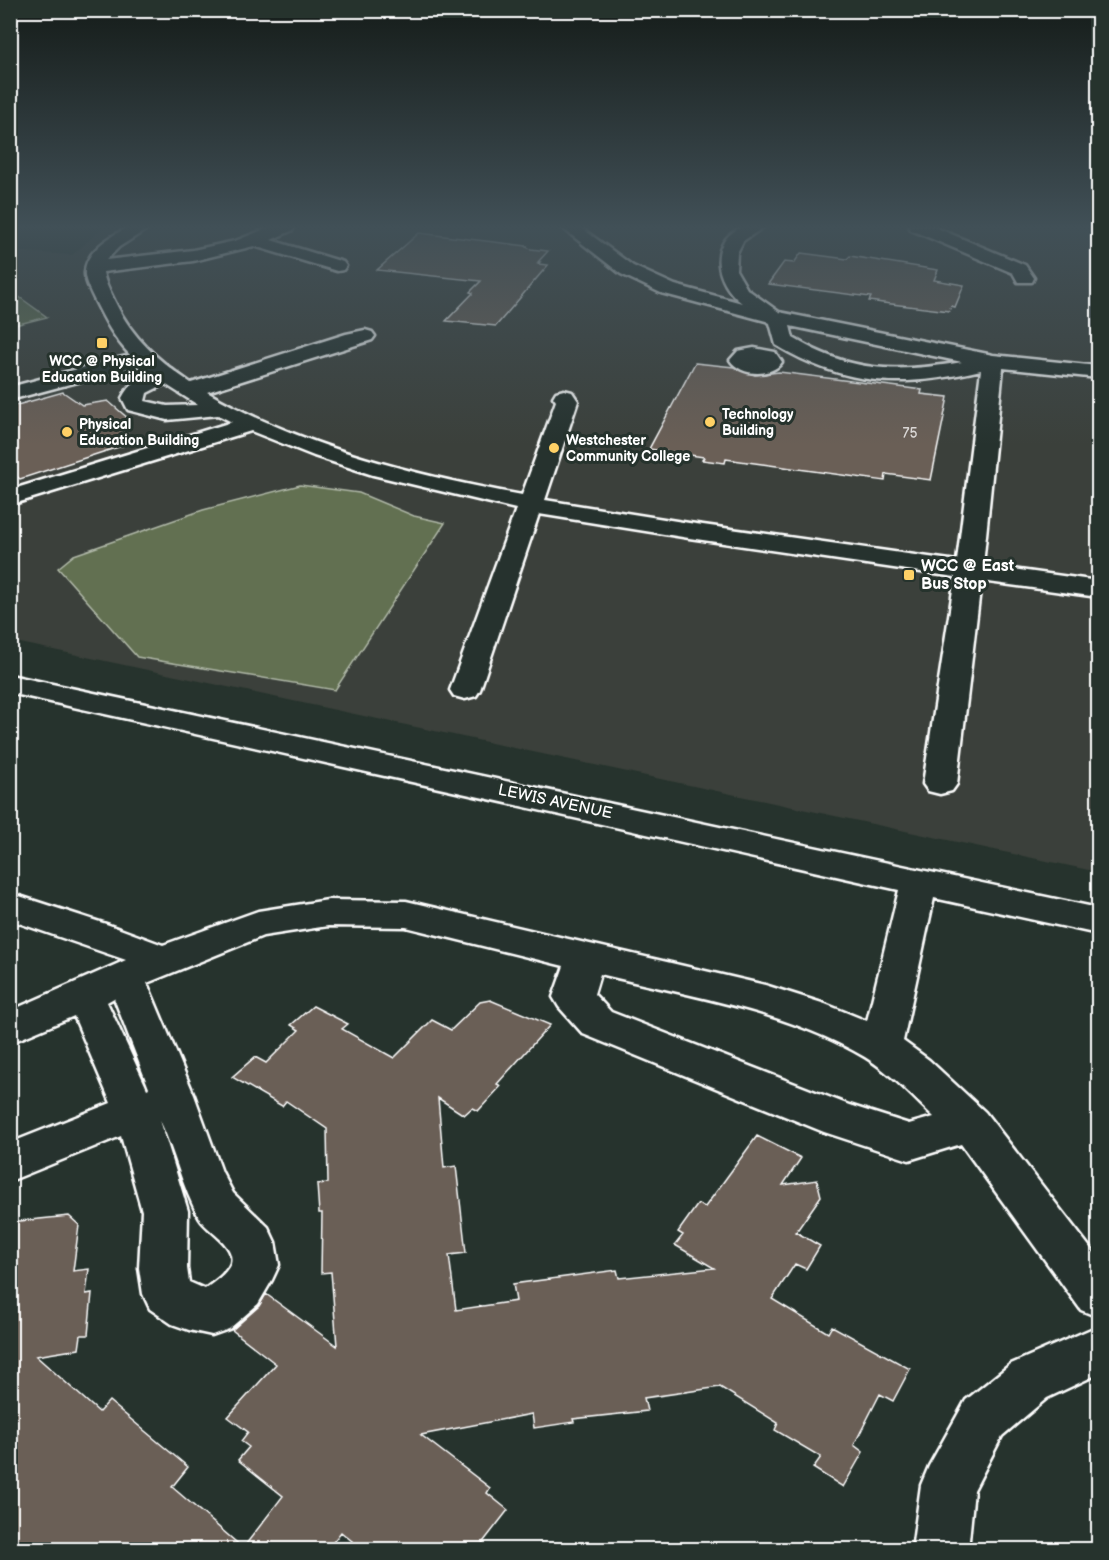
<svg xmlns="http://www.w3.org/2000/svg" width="1109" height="1560" font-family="'Balsamiq Sans',sans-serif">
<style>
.built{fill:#3a403a}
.green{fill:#627051;stroke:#b0b8a8;stroke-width:1.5}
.building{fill:#6a5e57;stroke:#fff;stroke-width:1.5}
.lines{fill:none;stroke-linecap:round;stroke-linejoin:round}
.minor-casing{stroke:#fff;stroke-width:5}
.minor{fill:#26332d;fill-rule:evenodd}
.poi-dot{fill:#ffd166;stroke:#26332d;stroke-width:2}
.labels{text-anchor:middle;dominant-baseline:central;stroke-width:6;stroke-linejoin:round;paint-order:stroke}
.far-poi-label{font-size:14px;font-weight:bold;fill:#fff;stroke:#26332d;text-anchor:start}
.number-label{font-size:14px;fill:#dad7d5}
.poi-label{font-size:16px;font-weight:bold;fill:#fff;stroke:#26332d;text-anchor:start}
.street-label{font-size:16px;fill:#fff;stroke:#26332d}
</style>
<rect width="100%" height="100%" fill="#26332d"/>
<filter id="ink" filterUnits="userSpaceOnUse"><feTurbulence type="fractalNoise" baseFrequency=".0167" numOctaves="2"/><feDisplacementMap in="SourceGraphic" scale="12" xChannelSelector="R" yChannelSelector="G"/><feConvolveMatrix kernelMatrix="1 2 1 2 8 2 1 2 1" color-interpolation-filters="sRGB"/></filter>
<g filter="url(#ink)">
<path class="built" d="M 105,226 L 1098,226 L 1098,872 L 11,641 L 10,251 L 72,255 Z"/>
<path class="green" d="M 11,291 L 47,317 L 11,326 Z
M 300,485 L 359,493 L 414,516 L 445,523 L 335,690 L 137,657 L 58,568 L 74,555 L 203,510 Z"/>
<path class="building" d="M 419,233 L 527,246 L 526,247 L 531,249 L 548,251 L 538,262 L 540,262 L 538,264 L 548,265 L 496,326 L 446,321 L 473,293 L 470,292 L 481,281 L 377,270 Z
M 801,253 L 847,259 L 850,256 L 938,270 L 934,280 L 964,285 L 955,307 L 951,306 L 949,311 L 883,303 L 869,301 L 871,297 L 768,284 L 784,262 L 794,263 Z
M 695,363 L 734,367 L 755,375 L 779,372 L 907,388 L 922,390 L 921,394 L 948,397 L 931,480 L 886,474 L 885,481 L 726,459 L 725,463 L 702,460 L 704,457 L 649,449 Z
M 63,392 L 82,405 L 108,401 L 130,420 L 116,426 L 137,441 L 20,479 L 10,471 L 10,407 Z
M 490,1000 L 550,1025 L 497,1084 L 501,1086 L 478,1111 L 472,1108 L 464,1115 L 438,1098 L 444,1168 L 456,1166 L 466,1253 L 449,1255 L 456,1310 L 516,1301 L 513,1284 L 617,1270 L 619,1278 L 714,1268 L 675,1245 L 683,1235 L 678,1232 L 698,1204 L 705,1207 L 757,1136 L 801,1158 L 783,1185 L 817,1180 L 821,1196 L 796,1232 L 820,1246 L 806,1269 L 795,1264 L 772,1299 L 828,1333 L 832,1326 L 910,1369 L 893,1401 L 880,1394 L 854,1445 L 863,1452 L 843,1487 L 813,1468 L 821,1457 L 775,1430 L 778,1423 L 720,1387 L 644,1398 L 647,1411 L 573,1419 L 574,1422 L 534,1428 L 532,1414 L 421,1435 L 490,1488 L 487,1493 L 508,1510 L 477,1550 L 363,1550 L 341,1532 L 327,1550 L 10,1550 L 10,1222 L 69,1216 L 79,1225 L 73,1271 L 89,1269 L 86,1294 L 92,1293 L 88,1335 L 81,1335 L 79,1349 L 36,1356 L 99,1412 L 109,1401 L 188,1467 L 172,1487 L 243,1548 L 283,1496 L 238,1460 L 249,1447 L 241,1441 L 248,1432 L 228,1417 L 276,1364 L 232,1330 L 259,1306 L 266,1294 L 337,1346 L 331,1272 L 321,1273 L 322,1213 L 319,1213 L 317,1184 L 328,1183 L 327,1129 L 286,1101 L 282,1106 L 232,1077 L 255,1057 L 266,1063 L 299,1030 L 291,1025 L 313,1006 L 348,1024 L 342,1029 L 394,1058 L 432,1020 L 451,1030 L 480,1002 Z"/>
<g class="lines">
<g class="minor-casing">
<path id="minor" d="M 130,226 L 152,226 L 119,247 L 106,260 L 193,250 L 235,241 L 273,226 L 295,226 L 293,230 L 271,240 L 343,262 L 346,266 L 343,270 L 337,271 L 254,246 L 193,261 L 103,272 C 105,283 110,292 115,302 C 132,338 159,361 191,383 L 346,334 L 365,330 L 372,332 L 375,336 L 372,340 L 207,392 C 299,446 417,476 522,495 L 556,401 L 553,397 L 556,392 L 564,390 L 572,392 L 578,401 L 545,500 L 689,523 L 957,561 L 981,370 C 904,388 846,387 776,345 L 770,323 L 766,321 L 661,293 L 621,274 L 560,226 L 579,226 L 633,266 L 675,285 L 742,303 C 716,284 706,243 742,227 C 749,225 758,226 765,226 L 743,241 L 737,253 L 736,270 L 747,289 L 779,312 L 993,355 L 1098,366 L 1098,378 L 1003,368 L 983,565 L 1098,581 L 1098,597 L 981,581 L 957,784 L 952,791 L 940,794 L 928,791 L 923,784 L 955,577 L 689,538 L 539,514 L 480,690 L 476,696 L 465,699 L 454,696 L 450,690 L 516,509 L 373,475 L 314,456 L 251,431 L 10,505 L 10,490 L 232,422 L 218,415 L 167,420 L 128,410 L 122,398 C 129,384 138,379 152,374 L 141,365 L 10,400 L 10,387 L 130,355 C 114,338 105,321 95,301 C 91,292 86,284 85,275 C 83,251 113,235 130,226 ZM 790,326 L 962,362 C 896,373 852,373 793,338 ZM 165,384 L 198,405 L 167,406 L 145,401 L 147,393 Z
M 909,226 L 932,226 L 1025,265 L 1034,278 L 1032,282 L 1018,282 L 1013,273 L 911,230 Z
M 754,348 L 775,352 L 782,362 C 771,378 740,376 730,360 L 738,351 Z
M 10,675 L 1098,908 L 1098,934 L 934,898 L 903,1041 L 929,1060 L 985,1112 L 1098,1258 L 1098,1317 L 1081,1310 L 961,1144 L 909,1160 L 824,1132 L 583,1034 L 559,1007 L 553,997 L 564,966 L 406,927 L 328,926 L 263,936 L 147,983 L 194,1095 L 222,1172 L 233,1193 L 268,1227 L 275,1242 L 279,1265 L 272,1280 L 258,1304 L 229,1329 L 212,1335 L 189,1330 L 172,1324 L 150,1309 L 143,1294 L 139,1268 L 142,1211 L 121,1136 L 10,1181 L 10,1143 L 111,1103 L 74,1016 L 10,1043 L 10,1011 L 126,960 L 10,920 L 10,893 L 109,925 L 163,945 L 258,911 L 328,900 L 406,901 L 765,985 L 825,1004 L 867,1021 L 899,890 L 10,693 ZM 600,974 C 689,996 785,1010 865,1057 C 891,1073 912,1096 934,1117 L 909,1124 L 849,1105 L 611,1012 L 594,994 ZM 114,998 L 149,1088 L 147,1089 L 107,1002 ZM 160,1120 C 175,1151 182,1188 200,1219 C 208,1232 236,1245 231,1263 C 227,1274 214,1282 205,1289 L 189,1282 L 187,1268 L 188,1211 Z
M 1098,1326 L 1098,1374 L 1047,1398 L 1002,1436 L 974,1490 L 968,1550 L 912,1550 L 921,1485 L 929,1466 L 966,1400 L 1011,1364 Z"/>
</g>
<use href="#minor" class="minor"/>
</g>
</g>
<linearGradient id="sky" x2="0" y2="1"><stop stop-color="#151c19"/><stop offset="0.51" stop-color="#415057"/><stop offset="1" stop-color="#415057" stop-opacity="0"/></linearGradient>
<rect width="1109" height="445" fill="url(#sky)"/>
<g class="poi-dot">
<rect x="96" y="337" width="12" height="12" rx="3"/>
<circle cx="710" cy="422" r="6"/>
<circle cx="67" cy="432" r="6"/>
<circle cx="554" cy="448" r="6"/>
<rect x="903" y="569" width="12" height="12" rx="3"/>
</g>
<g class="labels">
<g class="far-poi-label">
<text x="102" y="361" text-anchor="middle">WCC @ Physical<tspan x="102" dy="16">Education Building</tspan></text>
<text x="722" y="414">Technology<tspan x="722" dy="16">Building</tspan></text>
<text x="79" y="424">Physical<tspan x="79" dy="16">Education Building</tspan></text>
<text x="566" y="440">Westchester<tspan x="566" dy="16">Community College</tspan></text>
</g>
<g class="number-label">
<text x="910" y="433">75</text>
</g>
<g class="poi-label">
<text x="921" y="566">WCC @ East<tspan x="921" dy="18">Bus Stop</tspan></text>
</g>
<g class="street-label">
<text transform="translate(555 802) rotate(12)">LEWIS AVENUE</text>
</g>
</g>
<rect width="1109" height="1560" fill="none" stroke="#26332d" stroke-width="36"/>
<rect x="18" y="18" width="1073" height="1524" fill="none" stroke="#fff" stroke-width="2" filter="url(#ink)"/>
</svg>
